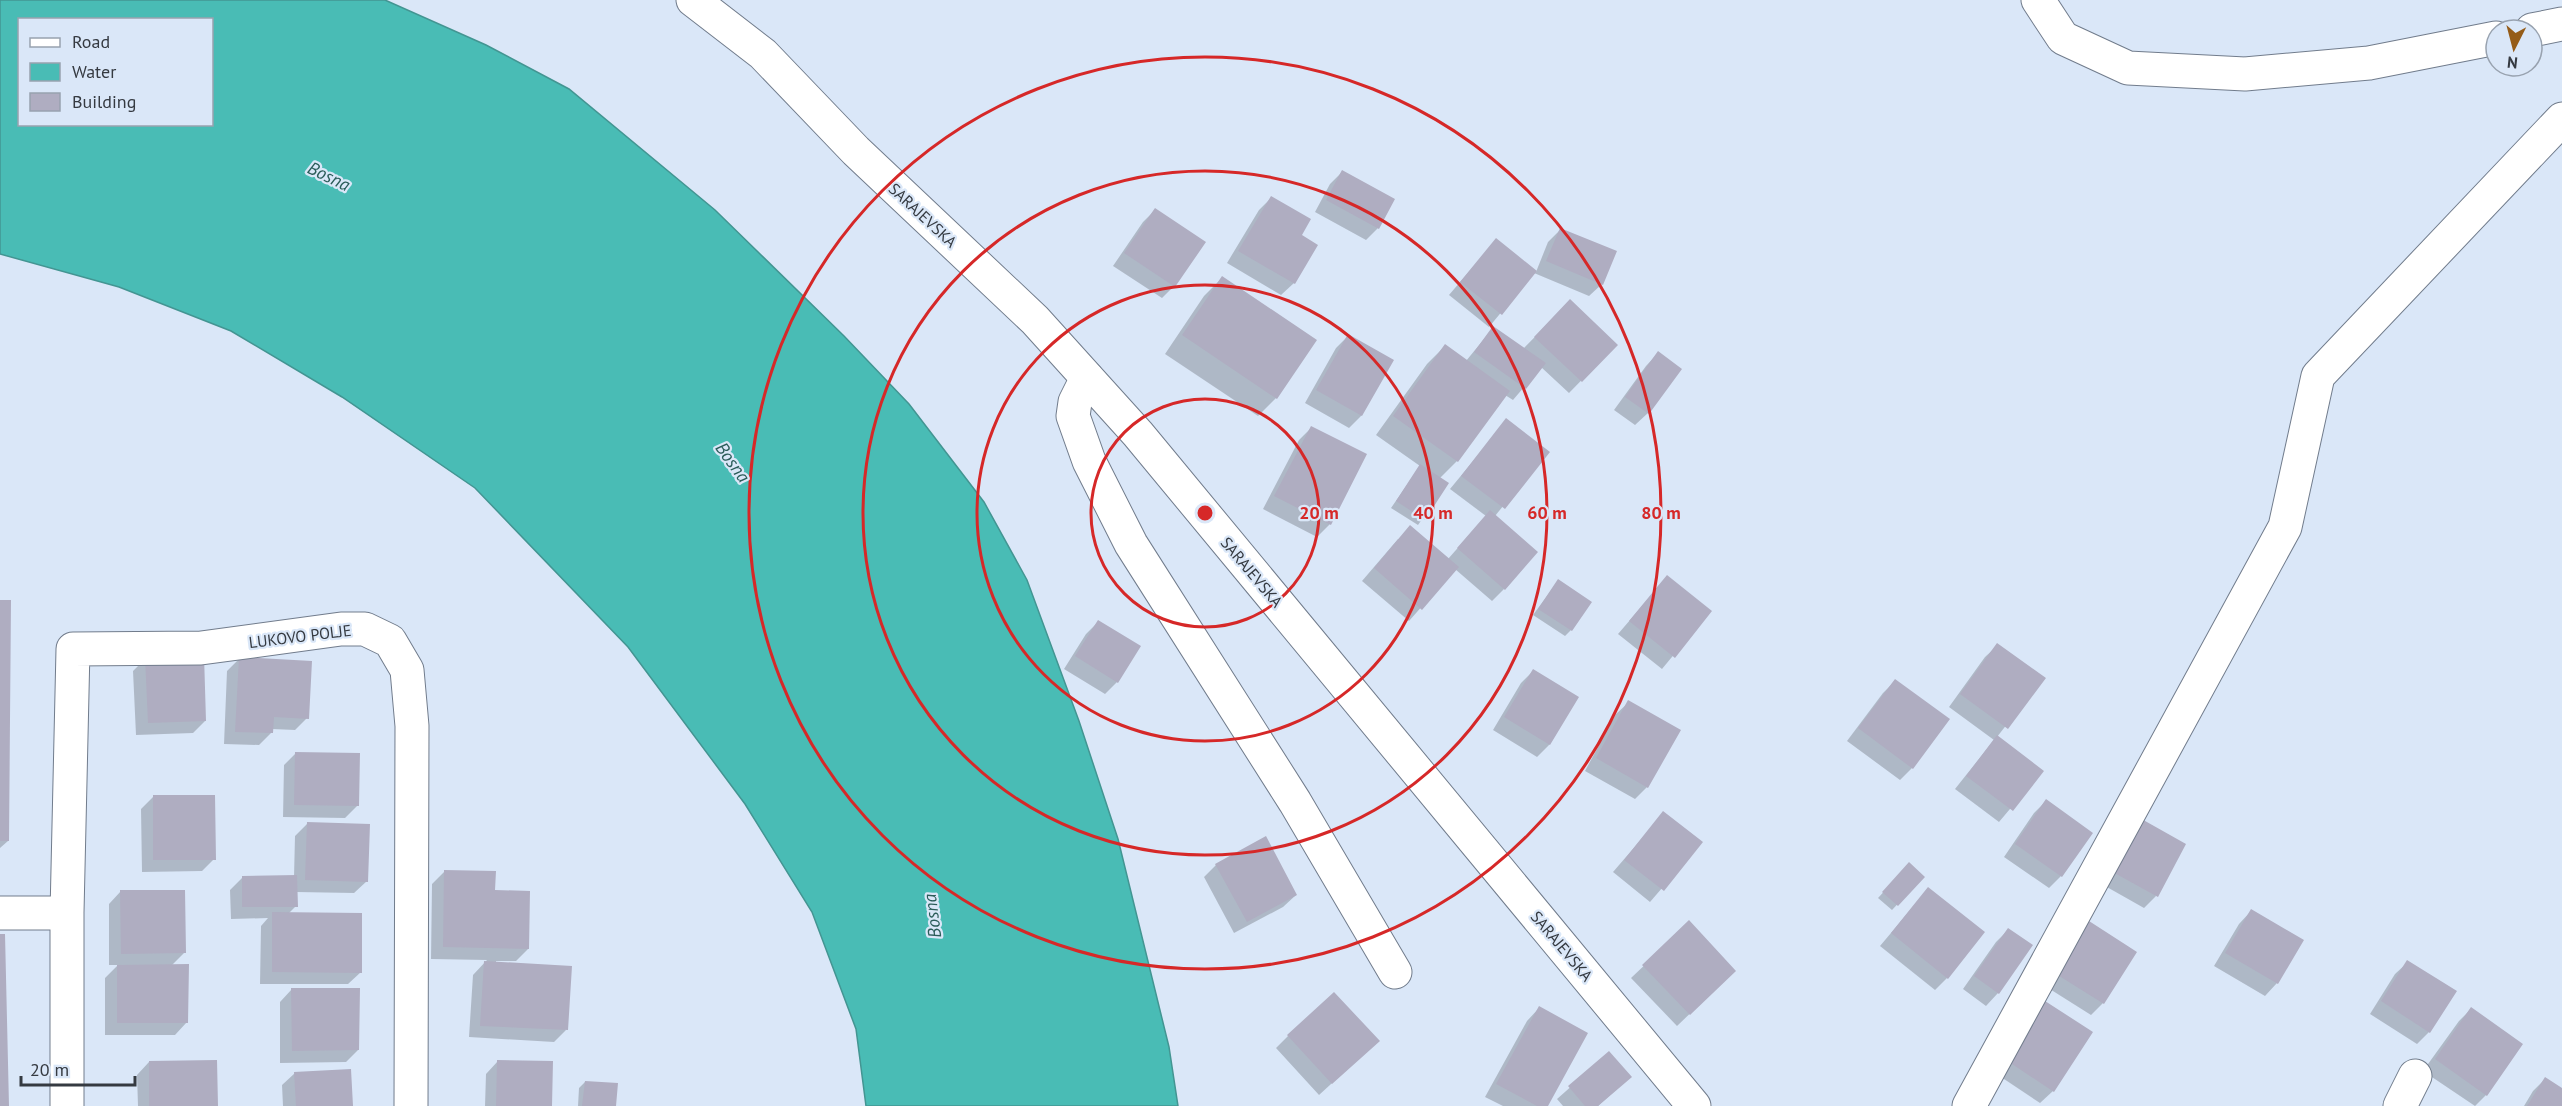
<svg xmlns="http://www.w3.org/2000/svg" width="2562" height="1106" font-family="'PT Sans',sans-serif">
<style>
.water{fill:#49bcb5;stroke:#439592;stroke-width:1.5;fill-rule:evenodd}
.shadow{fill:#0003}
.building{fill:#afadc1}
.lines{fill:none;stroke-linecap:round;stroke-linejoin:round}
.minor-casing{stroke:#717c8c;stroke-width:35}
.secondary-casing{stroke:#717c8c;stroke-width:35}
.minor{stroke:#fff;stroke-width:33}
.secondary{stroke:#fff;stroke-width:33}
.ring{fill:none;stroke:#d62828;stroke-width:3}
.labels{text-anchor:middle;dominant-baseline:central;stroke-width:4.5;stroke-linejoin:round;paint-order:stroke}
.street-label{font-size:16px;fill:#353a41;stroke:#dae7f8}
.water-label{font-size:18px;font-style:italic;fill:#2b5c59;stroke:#dae7f8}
.centre{fill:#d62828;stroke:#dae7f8;stroke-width:3}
.ring-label{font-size:18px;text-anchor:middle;font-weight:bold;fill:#d62828;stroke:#dae7f8;stroke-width:4.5;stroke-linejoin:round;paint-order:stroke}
</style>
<rect width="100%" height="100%" fill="#dae7f8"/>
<path class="water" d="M 0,0 L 385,0 L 486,45 L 569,89 L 715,210 L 844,336 L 909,404 L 984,502 L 1027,580 L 1079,721 L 1118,839 L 1169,1047 L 1178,1106 L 866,1106 L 856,1029 L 812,912 L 745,804 L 628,647 L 475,488 L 342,397 L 231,331 L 119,287 L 0,254 ZM 20,20 L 212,20 L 212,124 L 20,124 Z"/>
<path class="shadow" d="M 1342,172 L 1378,228 L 1366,240 L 1315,212 L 1330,184 Z
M 1271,198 L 1294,283 L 1281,295 L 1227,263 L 1259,210 Z
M 1155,210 L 1174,286 L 1162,298 L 1113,266 L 1143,222 Z
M 1560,230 L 1602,284 L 1589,296 L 1534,273 L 1489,327 L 1449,295 L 1496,240 L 1536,272 L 1548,242 Z
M 1222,278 L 1315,340 L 1276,398 L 1258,416 L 1165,354 L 1204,296 Z
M 1570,301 L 1616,345 L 1569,393 L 1541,367 L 1513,400 L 1505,395 L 1457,461 L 1440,478 L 1447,483 L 1418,525 L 1391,508 L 1420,466 L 1376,435 L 1427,364 L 1445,346 L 1466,361 L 1493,328 L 1523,349 Z
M 1348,336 L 1391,361 L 1361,416 L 1349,428 L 1305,403 L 1336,348 Z
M 1658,353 L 1679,369 L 1648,413 L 1635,425 L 1614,410 L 1646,366 Z
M 1507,420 L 1547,452 L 1495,516 L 1504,589 L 1492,601 L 1455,569 L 1409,621 L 1362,581 L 1398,539 L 1448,559 L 1486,516 L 1450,489 Z
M 1311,428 L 1330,524 L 1317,537 L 1263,509 L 1299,440 Z
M 1667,577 L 1710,611 L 1662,669 L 1618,634 Z
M 1558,581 L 1571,630 L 1565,636 L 1533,615 Z
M 0,601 L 8,841 L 0,848 Z
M 1098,622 L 1117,682 L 1105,694 L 1064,669 L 1086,634 Z
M 1998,645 L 2043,678 L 1997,737 L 2042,771 L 1999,822 L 1955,789 L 1994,740 L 1949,707 L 1985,657 Z
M 146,658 L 205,721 L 193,733 L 136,735 L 133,671 Z
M 239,659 L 307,718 L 295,730 L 272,729 L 271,733 L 259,745 L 224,744 L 227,671 Z
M 1533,671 L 1577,698 L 1549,745 L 1537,757 L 1493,730 L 1521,683 Z
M 1895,681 L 1912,768 L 1900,780 L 1847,741 L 1883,693 Z
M 1629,702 L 1647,787 L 1635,799 L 1585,771 L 1616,714 Z
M 296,753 L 358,805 L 345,818 L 283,817 L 284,765 Z
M 153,797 L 214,859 L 202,871 L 142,872 L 141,809 Z
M 2046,801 L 2061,876 L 2049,888 L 2004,857 L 2034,813 Z
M 1664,813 L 1701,843 L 1650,902 L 1613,872 Z
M 307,824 L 367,881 L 354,893 L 296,892 L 296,906 L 288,914 L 361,972 L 348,984 L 260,984 L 261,926 L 268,918 L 231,919 L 230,890 L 242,878 L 294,877 L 295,836 Z
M 2126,831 L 2156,896 L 2144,908 L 2098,882 Z
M 1216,865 L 1296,895 L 1283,907 L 1234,933 L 1204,877 Z
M 1904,870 L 1923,877 L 1892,910 L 1878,898 Z
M 445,871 L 493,891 L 528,949 L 516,961 L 496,961 L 496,963 L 566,1030 L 554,1042 L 469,1037 L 473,975 L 487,960 L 431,959 L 432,884 Z
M 1928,889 L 1947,978 L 1935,990 L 1880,946 Z
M 121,891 L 184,953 L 171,966 L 187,1022 L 175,1035 L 105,1035 L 105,978 L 118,965 L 109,965 L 109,904 Z
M 2251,911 L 2302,941 L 2277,983 L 2265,996 L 2214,966 L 2239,924 Z
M 1689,923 L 1722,983 L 1677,1026 L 1631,978 Z
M 2008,930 L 1998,993 L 1986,1006 L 1963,989 L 1996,942 Z
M 2077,935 L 2103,1003 L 2091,1015 L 2045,986 Z
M 2408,962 L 2429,1032 L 2417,1044 L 2370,1014 L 2395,974 Z
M 292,989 L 358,1050 L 346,1062 L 280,1063 L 280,1002 Z
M 2045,1003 L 2053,1091 L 2040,1103 L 1995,1073 Z
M 1539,1008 L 1547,1106 L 1503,1106 L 1485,1097 L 1527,1021 Z
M 2471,1009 L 2486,1095 L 2475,1106 L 2423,1071 L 2459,1021 Z
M 1288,1036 L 1365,1053 L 1319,1095 L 1276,1048 Z
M 1609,1053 L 1630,1077 L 1598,1106 L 1563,1106 L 1557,1099 Z
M 498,1061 L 550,1106 L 485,1106 L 486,1074 Z
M 149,1062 L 216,1106 L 138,1106 L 137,1075 Z
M 295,1073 L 351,1106 L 283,1106 L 282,1085 Z
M 2545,1079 L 2562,1089 L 2562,1106 L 2524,1106 L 2533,1091 Z
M 585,1082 L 615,1106 L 578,1106 L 579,1088 Z"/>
<path class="building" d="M 1342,170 L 1395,199 L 1379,229 L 1326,200 Z
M 1271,196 L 1311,219 L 1302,235 L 1318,245 L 1295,284 L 1238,251 Z
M 1155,208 L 1206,242 L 1175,287 L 1124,253 Z
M 1560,228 L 1617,251 L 1603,285 L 1546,261 Z
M 1496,238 L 1537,271 L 1502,315 L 1460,282 Z
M 1222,276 L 1317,340 L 1277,399 L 1182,335 Z
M 1570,299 L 1618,345 L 1582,382 L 1534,337 Z
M 1493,326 L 1546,363 L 1526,389 L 1474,352 Z
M 1348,334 L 1394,360 L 1362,416 L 1316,390 Z
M 1445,344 L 1510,391 L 1458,462 L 1393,416 Z
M 1658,351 L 1682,369 L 1649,414 L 1625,397 Z
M 1506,418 L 1550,452 L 1505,509 L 1461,476 Z
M 1311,426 L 1367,454 L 1331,525 L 1274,496 Z
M 1420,464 L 1449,483 L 1425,520 L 1396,501 Z
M 1490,510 L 1538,552 L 1505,590 L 1457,548 Z
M 1410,525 L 1459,567 L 1422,610 L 1374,568 Z
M 1667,575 L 1712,611 L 1675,658 L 1629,621 Z
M 1558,579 L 1592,602 L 1572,631 L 1538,609 Z
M 0,600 L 11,600 L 9,841 L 0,841 Z
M 1098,620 L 1141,646 L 1118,683 L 1075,656 Z
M 1997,643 L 2046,678 L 2008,729 L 1960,694 Z
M 204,655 L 206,721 L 148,723 L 145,657 Z
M 239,657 L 312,661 L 309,719 L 274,717 L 273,733 L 235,732 Z
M 1533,669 L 1579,697 L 1550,745 L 1504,717 Z
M 1895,679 L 1950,719 L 1913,769 L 1858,728 Z
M 1628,700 L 1681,730 L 1648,788 L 1596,758 Z
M 1997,735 L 2044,771 L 2013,811 L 1966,776 Z
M 295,752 L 360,753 L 359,806 L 294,805 Z
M 153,795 L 215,795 L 216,860 L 153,860 Z
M 2046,799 L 2093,833 L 2062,877 L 2015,844 Z
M 1663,811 L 1703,842 L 1664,891 L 1624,860 Z
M 2138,817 L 2186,844 L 2158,897 L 2109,870 Z
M 307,822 L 370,824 L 368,882 L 305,880 Z
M 1266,836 L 1297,895 L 1247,922 L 1215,864 Z
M 1909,862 L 1925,877 L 1898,906 L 1882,892 Z
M 444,870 L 496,871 L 495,890 L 530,891 L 529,949 L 443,947 Z
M 297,875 L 298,907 L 242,907 L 242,876 Z
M 1928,887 L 1985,932 L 1948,979 L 1891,933 Z
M 120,890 L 185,890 L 186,953 L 121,954 Z
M 2251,909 L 2304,940 L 2278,984 L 2225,953 Z
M 272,912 L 362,913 L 362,973 L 272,972 Z
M 1689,920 L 1736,971 L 1690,1015 L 1642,965 Z
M 2089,921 L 2137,952 L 2104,1004 L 2056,974 Z
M 2008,928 L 2033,945 L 1999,994 L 1974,976 Z
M 0,934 L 5,934 L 9,1106 L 0,1106 Z
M 2407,960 L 2457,991 L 2430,1033 L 2381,1001 Z
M 484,961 L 572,966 L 568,1030 L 480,1026 Z
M 189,964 L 188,1023 L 117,1023 L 117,965 Z
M 291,988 L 360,988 L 359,1050 L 292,1051 Z
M 1334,992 L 1380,1041 L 1332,1084 L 1287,1035 Z
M 2045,1001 L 2093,1032 L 2054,1092 L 2006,1060 Z
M 1539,1006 L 1588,1033 L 1548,1106 L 1537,1106 L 1496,1084 Z
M 2471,1007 L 2523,1044 L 2487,1096 L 2435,1059 Z
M 1609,1051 L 1632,1077 L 1598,1106 L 1585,1106 L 1568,1086 Z
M 217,1060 L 218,1106 L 149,1106 L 149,1061 Z
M 497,1060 L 553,1061 L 552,1106 L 496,1106 Z
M 351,1069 L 353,1106 L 296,1106 L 294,1072 Z
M 2545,1077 L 2562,1088 L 2562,1106 L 2527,1106 Z
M 585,1081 L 618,1083 L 616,1106 L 582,1106 Z"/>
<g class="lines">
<g class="minor-casing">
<path id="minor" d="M 2038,0 L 2063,38 L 2128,68 L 2245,74 L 2369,63 L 2496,38
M 2532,30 L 2562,24
M 1087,378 L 1075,402 L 1073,416 L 1089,461 L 1131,544 L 1295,802 L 1395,972
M 0,913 L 67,913 L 67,1106
M 67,913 L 73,649 L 201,648 L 341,629 L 365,629 L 390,641 L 407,670 L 412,726 L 411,1106
M 1969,1106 L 2285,527 L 2318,376 L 2562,119
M 2400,1106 L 2415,1076"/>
</g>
<g class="secondary-casing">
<path id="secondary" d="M 693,0 L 763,54 L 856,151 L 1035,320 L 1138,434 L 1694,1106"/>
</g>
<use href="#minor" class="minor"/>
<use href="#secondary" class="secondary"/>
</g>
<g class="ring">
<circle cx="1205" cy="513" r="114"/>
<circle cx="1205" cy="513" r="228"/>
<circle cx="1205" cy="513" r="342"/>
<circle cx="1205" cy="513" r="456"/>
</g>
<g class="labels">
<g class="street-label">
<text transform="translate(923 215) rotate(43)">SARAJEVSKA</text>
<text transform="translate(1252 572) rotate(50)">SARAJEVSKA</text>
<text transform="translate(300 636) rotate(-7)">LUKOVO POLJE</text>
<text transform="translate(1562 946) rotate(50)">SARAJEVSKA</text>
</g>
<g class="water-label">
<text transform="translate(329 176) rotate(26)">Bosna</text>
<text transform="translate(733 462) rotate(54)">Bosna</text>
<text transform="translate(932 916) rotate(-97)">Bosna</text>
</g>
</g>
<circle cx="1205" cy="513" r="9" class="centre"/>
<g class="ring-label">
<text x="1319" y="519">20 m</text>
<text x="1433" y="519">40 m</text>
<text x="1547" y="519">60 m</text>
<text x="1661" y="519">80 m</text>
</g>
<rect x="18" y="18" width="195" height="108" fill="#dae7f8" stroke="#98a2af" stroke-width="1.5"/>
<rect x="30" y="38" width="30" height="9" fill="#ffffff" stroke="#98a2af" stroke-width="1.5"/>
<text x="72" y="48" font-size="18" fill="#353a41">Road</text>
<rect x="30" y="63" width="30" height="18" fill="#49bcb5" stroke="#98a2af" stroke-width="1.5"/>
<text x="72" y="78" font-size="18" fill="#353a41">Water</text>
<rect x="30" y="93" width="30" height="18" fill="#afadc1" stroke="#98a2af" stroke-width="1.5"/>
<text x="72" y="108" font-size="18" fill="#353a41">Building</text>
<g transform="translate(2514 48) rotate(186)"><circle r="28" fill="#dae7f8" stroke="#98a2af" stroke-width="1.5"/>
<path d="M0-4.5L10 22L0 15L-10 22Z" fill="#955c18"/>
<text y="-9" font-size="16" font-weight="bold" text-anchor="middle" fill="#353a41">N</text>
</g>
<path d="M21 1076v9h114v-9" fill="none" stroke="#353a41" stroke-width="3"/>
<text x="30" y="1076" font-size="18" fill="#353a41" stroke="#dae7f8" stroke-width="4.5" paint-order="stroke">20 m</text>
</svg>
